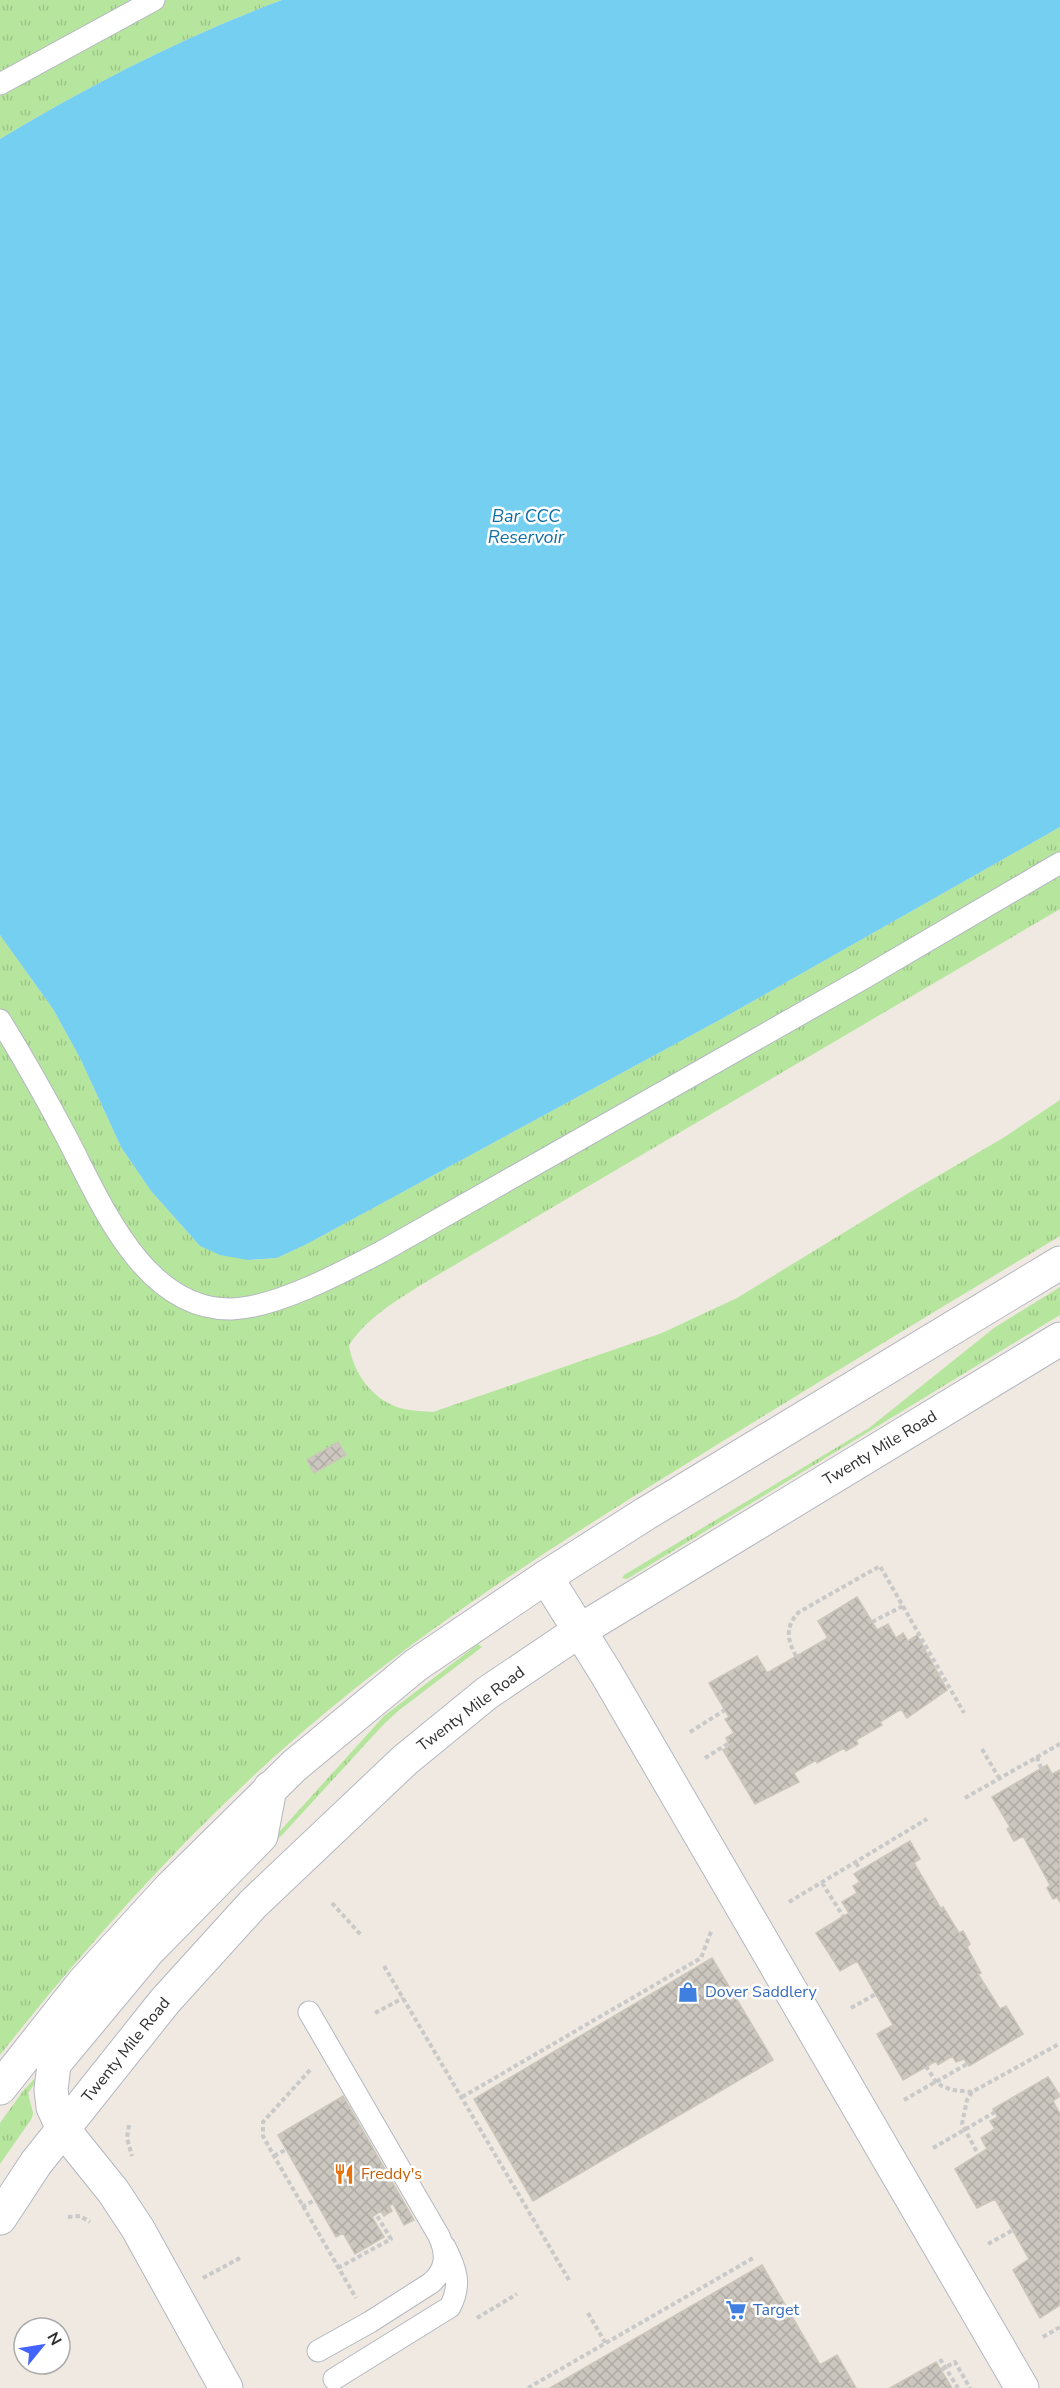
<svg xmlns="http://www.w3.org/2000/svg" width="1060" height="2388" font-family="'Nunito Sans',sans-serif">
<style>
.grass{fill:url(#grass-tufts)}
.water{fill:#75cff0}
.building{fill:url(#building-cross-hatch);stroke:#cbc5ba;stroke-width:1.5}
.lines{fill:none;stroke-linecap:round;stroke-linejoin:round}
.service-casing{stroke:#b4b7c1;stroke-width:23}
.minor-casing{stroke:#b4b7c1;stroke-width:35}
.secondary-casing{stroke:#b4b7c1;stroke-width:35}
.path{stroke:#c9c9c9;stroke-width:4;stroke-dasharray:4.5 3;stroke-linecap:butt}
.service{stroke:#fff;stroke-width:21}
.minor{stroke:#fff;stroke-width:33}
.secondary{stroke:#fff;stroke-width:33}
.labels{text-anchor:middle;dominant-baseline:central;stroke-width:5;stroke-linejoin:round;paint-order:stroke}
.street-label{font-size:16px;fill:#2e2e2e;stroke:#fff}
.shop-label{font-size:16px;fill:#366cbe;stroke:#fff;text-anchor:start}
.food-label{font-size:16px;fill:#c56008;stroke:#fff;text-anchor:start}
.water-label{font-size:18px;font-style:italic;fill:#0d6fa3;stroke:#fff}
</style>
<defs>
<pattern id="grass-tufts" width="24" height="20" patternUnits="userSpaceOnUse" patternTransform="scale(1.5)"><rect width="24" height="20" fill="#b6e59e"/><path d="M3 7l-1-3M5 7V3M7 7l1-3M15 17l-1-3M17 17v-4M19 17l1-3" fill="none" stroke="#9dc588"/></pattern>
<pattern id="building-cross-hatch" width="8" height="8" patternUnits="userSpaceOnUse" patternTransform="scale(1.5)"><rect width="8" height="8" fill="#cbc7bf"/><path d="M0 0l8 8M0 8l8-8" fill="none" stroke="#afaba4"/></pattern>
</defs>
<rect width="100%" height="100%" fill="#efe9e1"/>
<path class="grass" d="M 0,0 L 282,0 C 183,37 90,85 0,139 Z
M 1060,827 L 1060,909 L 424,1283 C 396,1301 369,1316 349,1345 C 353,1374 374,1402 404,1409 C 413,1411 424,1411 433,1412 L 662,1333 L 737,1298 L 907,1194 L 1003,1138 L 1060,1100 L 1060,1236 C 932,1313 805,1390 678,1469 C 566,1538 456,1608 353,1690 C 220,1796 105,1922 0,2055 L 0,935 L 53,1009 L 80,1058 L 121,1147 L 151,1191 L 200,1246 L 248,1260 L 277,1258 L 307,1244 L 725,1017 Z
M 1060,1287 L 1060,1315 L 627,1579 L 622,1578 L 624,1575 L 869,1428 L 994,1328 Z
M 478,1644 L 482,1647 L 398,1711 L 383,1725 L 283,1834 L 233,1883 L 384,1716 Z
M 38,2075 L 38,2079 L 28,2093 L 33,2113 L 32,2118 L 0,2164 L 0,2123 L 23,2091 Z"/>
<path class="water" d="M 282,0 L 1060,0 L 1060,827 L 725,1017 L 307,1244 L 277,1258 L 248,1260 L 220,1255 L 200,1246 L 151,1191 L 121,1147 L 80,1058 L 53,1009 L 0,935 L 0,139 C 90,85 183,37 282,0 Z"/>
<path class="building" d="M 338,1442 L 346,1455 L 314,1473 L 307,1460 Z
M 857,1597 L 877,1630 L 888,1624 L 896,1638 L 903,1633 L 908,1641 L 917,1635 L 947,1690 L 907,1718 L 901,1709 L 880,1722 L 882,1725 L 856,1740 L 858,1744 L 846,1751 L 844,1748 L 817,1763 L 816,1760 L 794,1773 L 799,1782 L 755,1804 L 723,1750 L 730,1746 L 726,1738 L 734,1733 L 725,1719 L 729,1717 L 709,1683 L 757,1656 L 767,1673 L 828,1638 L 818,1621 Z
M 1047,1765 L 1052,1774 L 1060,1770 L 1060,1902 L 1057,1897 L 1053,1899 L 1047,1888 L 1050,1885 L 1023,1836 L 1014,1841 L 1007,1829 L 1010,1827 L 992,1797 Z
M 910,1841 L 920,1859 L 914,1863 L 941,1909 L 943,1907 L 959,1933 L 963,1931 L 970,1944 L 967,1947 L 981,1973 L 978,1974 L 1000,2009 L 1006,2006 L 1023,2034 L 969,2066 L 964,2059 L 956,2062 L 952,2056 L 938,2065 L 936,2061 L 903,2080 L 877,2034 L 893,2025 L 857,1961 L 840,1971 L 816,1933 L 849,1913 L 842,1902 L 857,1893 L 853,1886 L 860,1882 L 854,1874 Z
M 712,1958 L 773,2060 L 533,2201 L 474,2099 Z
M 1048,2077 L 1060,2096 L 1053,2101 L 1060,2114 L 1060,2305 L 1040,2318 L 1013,2270 L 1029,2259 L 995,2199 L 977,2208 L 955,2169 L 987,2149 L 981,2138 L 995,2129 L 990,2121 L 998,2117 L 993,2109 Z
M 343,2096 L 414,2220 L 404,2225 L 393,2204 L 389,2206 L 392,2211 L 384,2216 L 381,2211 L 372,2217 L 384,2237 L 355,2254 L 343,2233 L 336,2237 L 278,2135 Z
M 762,2265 L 820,2365 L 837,2355 L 856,2388 L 550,2388 Z
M 936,2362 L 952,2388 L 890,2388 Z"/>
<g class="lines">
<g class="service-casing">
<path id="service" d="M 0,84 L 154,0
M 0,1020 C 24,1059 46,1098 67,1138 C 101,1203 144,1311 232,1309 C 277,1307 341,1273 381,1252 L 864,978 L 1060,863
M 309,2012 L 439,2236 C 447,2254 447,2269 431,2283 L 370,2322 L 318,2351
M 334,2379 L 450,2307 C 462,2284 456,2269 445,2247"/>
</g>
<g class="minor-casing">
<path id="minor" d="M 546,1577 L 606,1673 L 1022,2388
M 63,2129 L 113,2191 L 138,2229 L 226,2388"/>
</g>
<g class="secondary-casing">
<path id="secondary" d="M 0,2088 L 83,1983 L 171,1887 L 294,1766 L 416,1665 L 546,1577 L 645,1514 L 1060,1263
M 63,2129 L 53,2107 L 51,2090 L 54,2064 L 148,1951 L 261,1836 L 270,1788
M 0,2218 L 36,2163 L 165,2001 L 253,1904 L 405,1760 L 487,1693 L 579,1631 L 1060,1339"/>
</g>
<path class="path" d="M 872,1622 L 903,1606
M 796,1656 C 787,1640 785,1626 799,1612 L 880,1566 L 964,1713
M 690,1732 L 725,1710
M 982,1749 L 999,1778
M 1037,1757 L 1041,1768
M 705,1758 L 729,1743
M 965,1798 L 1060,1744
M 856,1863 L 861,1871
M 822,1883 L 843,1916
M 789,1902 L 927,1819
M 332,1903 L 361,1935
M 384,1966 L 569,2280
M 851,2008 L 876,1994
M 375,2013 L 403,1998
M 926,2066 L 936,2082 L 942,2086 L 952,2090 L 972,2092 L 1059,2044
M 310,2070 L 263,2122 L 263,2136 L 274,2156 L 356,2298
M 972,2092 L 967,2100 L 962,2124 L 978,2154
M 462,2097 L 701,1958 L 712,1929
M 904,2100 L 967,2064
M 129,2125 L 127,2138 L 132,2156
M 933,2148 L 995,2112
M 274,2156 L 287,2149
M 302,2207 L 315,2200
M 68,2217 L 80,2216 L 90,2222
M 988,2244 L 1013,2230
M 338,2268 L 391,2239 L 376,2214
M 203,2278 L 240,2258
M 588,2313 L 606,2344
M 477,2318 L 517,2294
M 1043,2337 L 1060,2327
M 940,2359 L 958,2388
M 941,2370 L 955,2362 L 970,2388
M 528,2388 L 755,2257"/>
<use href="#service" class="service"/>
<use href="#minor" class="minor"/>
<use href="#secondary" class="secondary"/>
</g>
<defs>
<g id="shop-bare" transform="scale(1.62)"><path d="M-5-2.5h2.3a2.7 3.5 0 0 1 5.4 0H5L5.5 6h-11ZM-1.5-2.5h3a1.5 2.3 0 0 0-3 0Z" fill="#3f7fe0" stroke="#fff" stroke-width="2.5" paint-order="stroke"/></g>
<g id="restaurant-bare" transform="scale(1.62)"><path d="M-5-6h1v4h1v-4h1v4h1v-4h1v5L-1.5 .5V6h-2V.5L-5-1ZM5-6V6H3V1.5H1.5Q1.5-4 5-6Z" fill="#e8710a" stroke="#fff" stroke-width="2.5" paint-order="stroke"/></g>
<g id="supermarket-bare" transform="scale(1.62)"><path d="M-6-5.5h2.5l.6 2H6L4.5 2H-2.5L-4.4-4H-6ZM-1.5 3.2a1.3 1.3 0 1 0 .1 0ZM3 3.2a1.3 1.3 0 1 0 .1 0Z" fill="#3f7fe0" stroke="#fff" stroke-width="2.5" paint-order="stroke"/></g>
</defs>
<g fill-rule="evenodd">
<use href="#shop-bare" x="688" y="1992"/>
<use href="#restaurant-bare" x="344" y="2174"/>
<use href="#supermarket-bare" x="736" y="2310"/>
</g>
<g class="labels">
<g class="street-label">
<text transform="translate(880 1448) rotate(-31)">Twenty Mile Road</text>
<text transform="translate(471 1709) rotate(-37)">Twenty Mile Road</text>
<text transform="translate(126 2050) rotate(-51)">Twenty Mile Road</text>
</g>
<g class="shop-label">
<text x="705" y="1992">Dover Saddlery</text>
<text x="753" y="2310">Target</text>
</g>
<g class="food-label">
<text x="361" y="2174">Freddy's</text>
</g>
<g class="water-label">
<text x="526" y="516">Bar CCC<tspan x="526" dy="21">Reservoir</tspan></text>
</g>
</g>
<g transform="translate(42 2346) rotate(60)"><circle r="28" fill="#ffffff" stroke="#ababab" stroke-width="1.5"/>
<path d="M0-4.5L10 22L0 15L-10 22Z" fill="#4264fb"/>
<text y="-9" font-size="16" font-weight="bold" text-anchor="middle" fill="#2e2e2e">N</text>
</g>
</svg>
